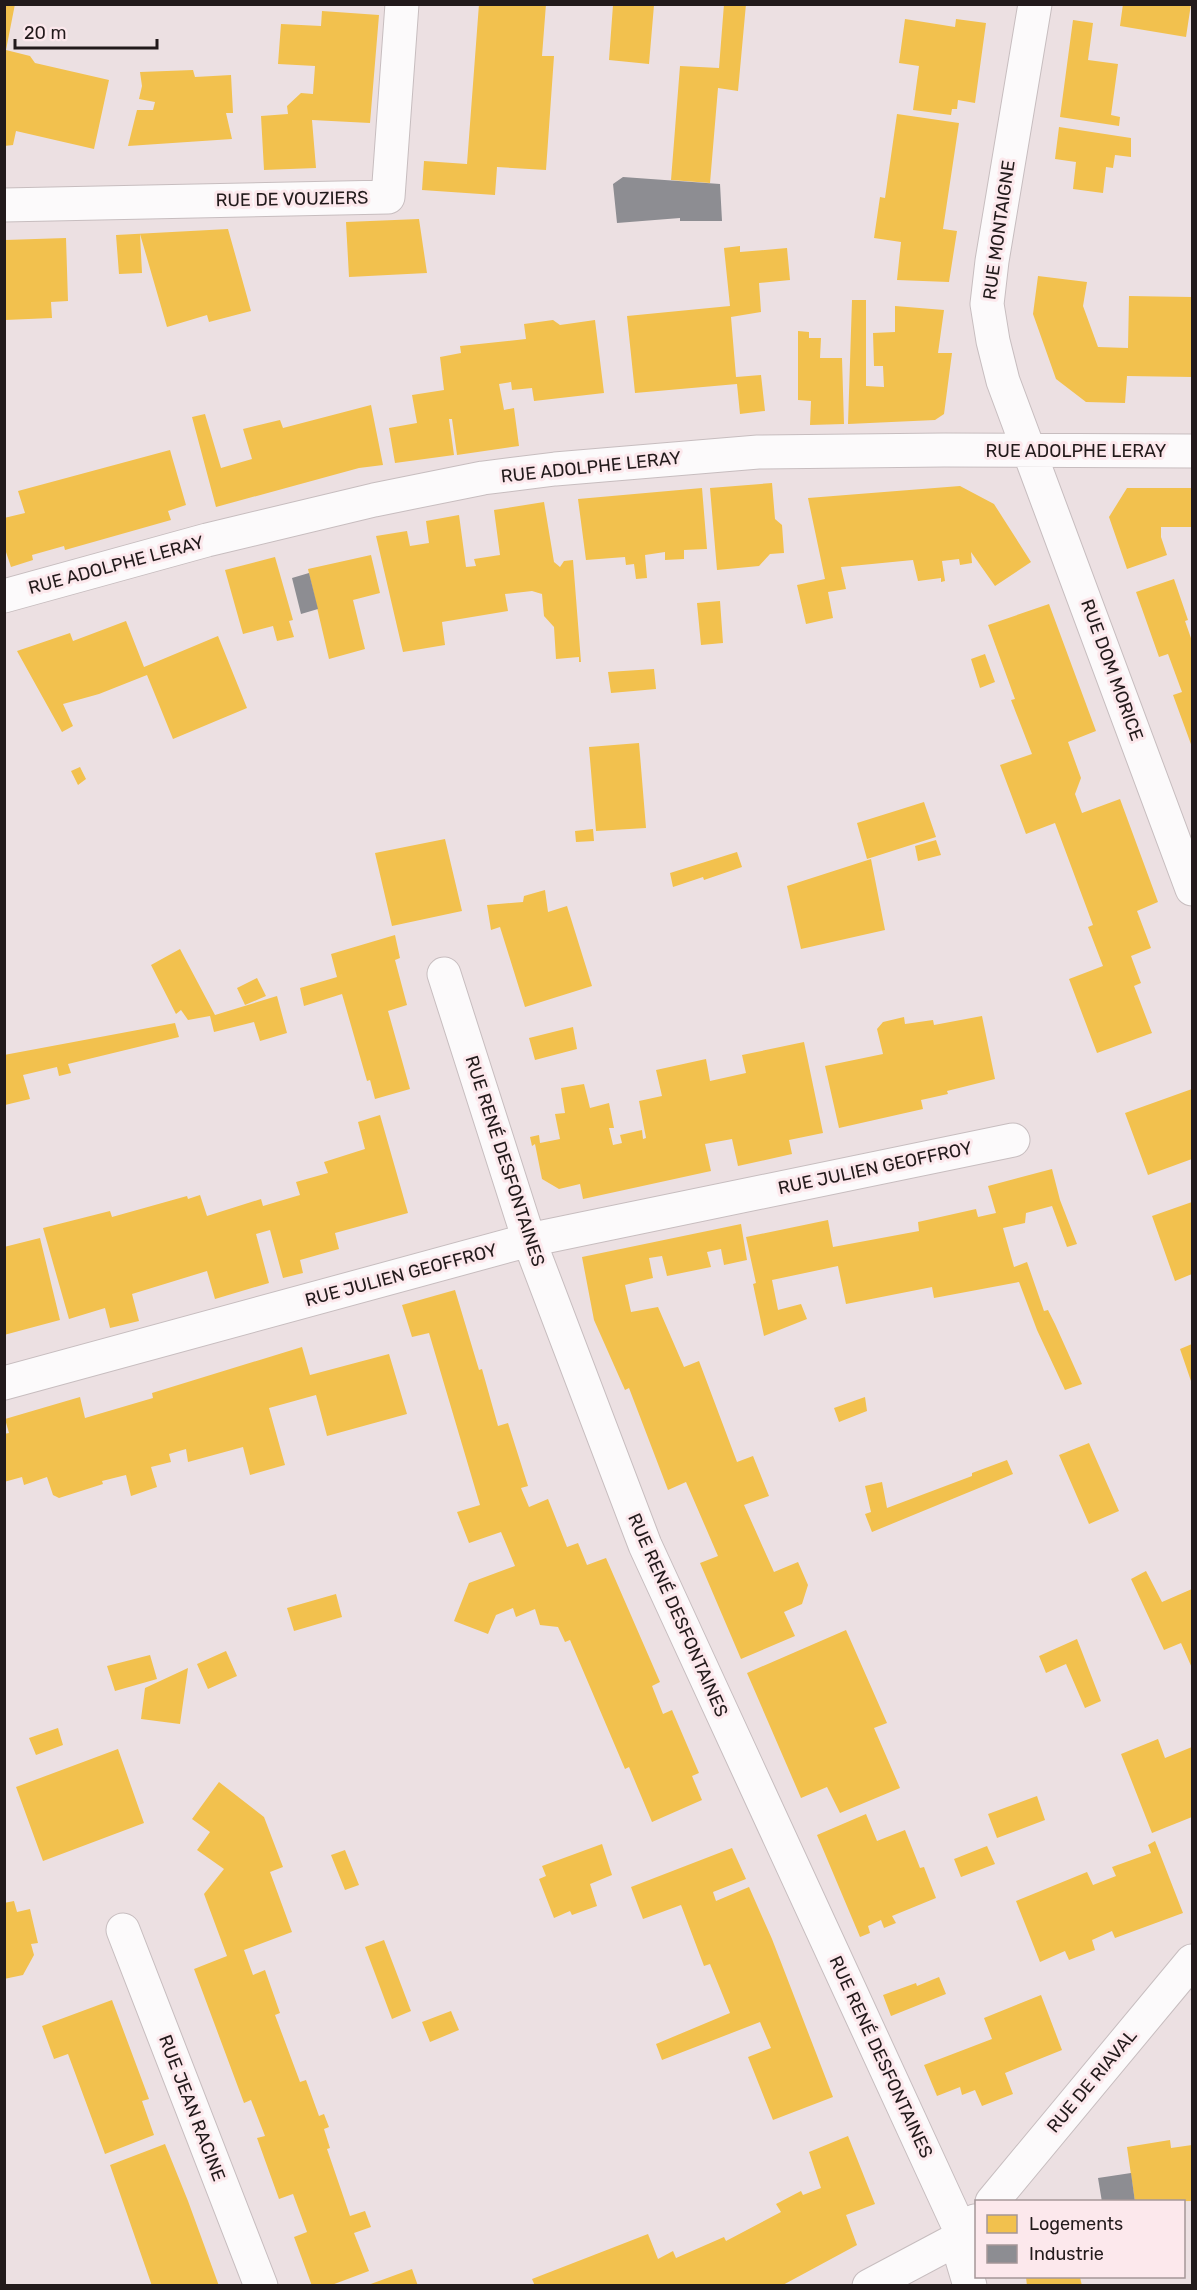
<svg xmlns="http://www.w3.org/2000/svg" width="1197" height="2290" font-family="Rubik,sans-serif">
<style>
.homes{fill:#f2c14e}
.industry{fill:#8d8d92}
.lines{fill:none;stroke-linecap:round;stroke-linejoin:round}
.street-casing{stroke:#c7bdbf;stroke-width:35}
.street{stroke:#fcfafb;stroke-width:33}
.labels{text-anchor:middle;dominant-baseline:central;stroke-width:6;stroke-linejoin:round;paint-order:stroke}
.street-label{font-size:18px;fill:#221a1b;stroke:#fce8ec}
</style>
<rect width="100%" height="100%" fill="#ece0e2"/>
<path class="homes" d="M 4,4 L 15,4 L 6,50 L 30,56 L 35,63 L 109,80 L 94,149 L 16,131 L 13,145 L 4,146 Z
M 479,4 L 546,4 L 542,56 L 554,56 L 546,170 L 497,167 L 495,195 L 422,190 L 424,161 L 467,164 Z
M 724,4 L 746,4 L 738,91 L 718,88 L 710,183 L 671,180 L 680,66 L 719,68 Z
M 1123,4 L 1191,4 L 1186,37 L 1120,26 Z
M 613,5 L 654,5 L 649,64 L 609,60 Z
M 322,11 L 379,15 L 370,123 L 312,120 L 316,168 L 264,170 L 261,116 L 288,114 L 287,106 L 301,93 L 313,94 L 315,66 L 278,64 L 281,24 L 321,26 Z
M 905,19 L 955,27 L 956,19 L 986,23 L 975,103 L 958,100 L 957,109 L 952,109 L 951,115 L 913,110 L 919,66 L 899,63 Z
M 1073,20 L 1093,23 L 1088,60 L 1118,64 L 1111,115 L 1120,117 L 1119,126 L 1060,117 Z
M 193,70 L 195,77 L 231,75 L 233,113 L 226,113 L 232,139 L 128,146 L 137,110 L 153,110 L 155,102 L 139,99 L 142,86 L 140,72 Z
M 897,114 L 959,123 L 943,229 L 957,231 L 949,282 L 897,280 L 901,242 L 874,238 L 880,197 L 885,198 Z
M 1059,127 L 1131,138 L 1131,157 L 1115,155 L 1113,168 L 1106,167 L 1103,193 L 1073,189 L 1076,162 L 1055,159 Z
M 419,219 L 427,273 L 349,277 L 346,222 Z
M 228,229 L 251,311 L 209,322 L 207,315 L 167,327 L 140,234 L 142,273 L 119,274 L 116,235 Z
M 66,238 L 68,301 L 51,302 L 52,318 L 5,320 L 5,240 Z
M 740,246 L 740,252 L 787,248 L 790,280 L 759,283 L 761,312 L 731,317 L 736,377 L 761,375 L 765,411 L 740,414 L 737,384 L 635,393 L 627,316 L 730,306 L 724,248 Z
M 1038,276 L 1087,282 L 1083,306 L 1098,347 L 1128,348 L 1129,296 L 1192,297 L 1192,377 L 1127,376 L 1125,403 L 1086,402 L 1056,379 L 1033,314 Z
M 852,300 L 866,300 L 866,386 L 884,387 L 883,366 L 874,366 L 873,333 L 895,332 L 895,306 L 944,310 L 938,353 L 952,353 L 944,414 L 935,420 L 848,424 Z
M 553,320 L 560,325 L 595,320 L 604,393 L 534,401 L 532,388 L 512,390 L 511,382 L 499,384 L 504,410 L 514,408 L 519,446 L 457,455 L 452,419 L 449,419 L 454,455 L 395,463 L 389,428 L 417,423 L 412,395 L 444,390 L 440,357 L 461,353 L 460,346 L 526,339 L 524,324 Z
M 798,331 L 809,332 L 809,338 L 821,338 L 820,358 L 842,358 L 844,424 L 810,425 L 811,401 L 798,400 Z
M 371,405 L 383,465 L 359,468 L 216,507 L 192,417 L 205,414 L 221,468 L 252,459 L 243,429 L 280,420 L 283,428 Z
M 170,450 L 186,505 L 168,511 L 171,520 L 65,550 L 64,546 L 32,555 L 33,560 L 11,567 L 4,546 L 4,518 L 25,513 L 18,491 Z
M 772,483 L 775,519 L 782,525 L 784,553 L 770,554 L 759,566 L 717,570 L 710,488 Z
M 960,486 L 994,504 L 1031,562 L 995,586 L 971,552 L 972,563 L 960,565 L 959,559 L 942,561 L 945,581 L 941,582 L 941,578 L 918,581 L 913,560 L 841,567 L 846,589 L 828,592 L 833,618 L 806,624 L 797,585 L 825,579 L 808,498 Z
M 702,488 L 707,549 L 684,550 L 684,559 L 665,560 L 665,552 L 645,555 L 647,578 L 636,579 L 634,564 L 626,565 L 625,557 L 586,560 L 578,499 Z
M 1127,488 L 1192,488 L 1192,527 L 1161,527 L 1161,537 L 1167,555 L 1127,569 L 1109,517 Z
M 544,502 L 554,562 L 560,567 L 564,561 L 573,560 L 581,662 L 579,662 L 579,657 L 556,659 L 554,627 L 544,616 L 542,594 L 532,591 L 505,594 L 508,611 L 442,622 L 445,645 L 403,652 L 376,536 L 407,531 L 410,546 L 429,543 L 426,521 L 459,515 L 466,567 L 476,566 L 474,559 L 500,555 L 494,510 Z
M 371,555 L 380,593 L 353,600 L 365,649 L 329,659 L 308,569 Z
M 275,557 L 293,620 L 289,621 L 294,637 L 277,641 L 273,626 L 243,634 L 225,570 Z
M 1174,579 L 1188,620 L 1185,621 L 1192,641 L 1192,747 L 1173,695 L 1182,692 L 1168,654 L 1159,657 L 1136,592 Z
M 720,601 L 723,643 L 701,645 L 697,603 Z
M 1049,604 L 1096,731 L 1068,742 L 1081,778 L 1075,794 L 1082,813 L 1120,799 L 1158,902 L 1137,911 L 1151,948 L 1131,956 L 1141,983 L 1134,986 L 1152,1033 L 1097,1053 L 1069,979 L 1103,966 L 1088,927 L 1093,925 L 1055,823 L 1026,834 L 1000,765 L 1032,754 L 1011,700 L 1015,699 L 988,625 Z
M 126,621 L 144,667 L 218,636 L 247,708 L 173,739 L 147,675 L 99,694 L 63,704 L 73,726 L 62,732 L 17,651 L 70,633 L 73,641 Z
M 985,654 L 995,682 L 980,688 L 971,659 Z
M 654,669 L 656,689 L 611,693 L 608,672 Z
M 639,743 L 646,828 L 596,831 L 589,747 Z
M 80,767 L 86,779 L 78,785 L 71,771 Z
M 924,802 L 936,837 L 867,859 L 857,823 Z
M 593,829 L 594,841 L 576,842 L 575,831 Z
M 445,839 L 462,911 L 392,926 L 375,853 Z
M 936,840 L 941,855 L 918,861 L 915,846 Z
M 737,852 L 742,867 L 704,880 L 703,877 L 673,887 L 670,873 Z
M 871,859 L 885,930 L 801,949 L 787,886 Z
M 545,890 L 548,912 L 567,906 L 592,986 L 525,1007 L 500,927 L 491,930 L 487,905 L 523,902 L 524,896 Z
M 395,935 L 400,958 L 395,960 L 407,1005 L 388,1011 L 410,1089 L 375,1099 L 370,1080 L 367,1081 L 342,994 L 304,1006 L 300,988 L 337,977 L 331,954 Z
M 180,949 L 215,1015 L 277,996 L 287,1033 L 260,1041 L 254,1022 L 214,1032 L 210,1016 L 188,1020 L 181,1010 L 176,1014 L 151,965 Z
M 257,978 L 266,996 L 245,1005 L 237,988 Z
M 982,1016 L 995,1079 L 947,1091 L 948,1094 L 921,1100 L 923,1109 L 839,1128 L 825,1066 L 883,1054 L 877,1029 L 883,1022 L 904,1017 L 905,1024 L 933,1020 L 934,1025 Z
M 175,1023 L 179,1037 L 68,1064 L 71,1073 L 59,1076 L 57,1067 L 23,1075 L 30,1099 L 5,1105 L 4,1055 Z
M 573,1027 L 577,1049 L 535,1060 L 529,1038 Z
M 804,1042 L 823,1133 L 789,1140 L 792,1154 L 738,1166 L 732,1139 L 705,1144 L 711,1171 L 583,1199 L 580,1184 L 559,1189 L 542,1179 L 535,1144 L 532,1146 L 530,1137 L 539,1135 L 540,1143 L 560,1139 L 555,1114 L 565,1113 L 561,1088 L 584,1084 L 590,1108 L 609,1103 L 614,1128 L 609,1128 L 613,1145 L 622,1143 L 620,1135 L 642,1130 L 643,1139 L 646,1138 L 639,1101 L 662,1096 L 656,1070 L 706,1059 L 710,1081 L 746,1073 L 742,1055 Z
M 1192,1089 L 1192,1159 L 1148,1175 L 1125,1113 Z
M 380,1115 L 408,1213 L 335,1233 L 339,1249 L 300,1260 L 303,1273 L 283,1278 L 270,1230 L 256,1234 L 269,1283 L 215,1299 L 207,1271 L 132,1294 L 139,1321 L 110,1328 L 105,1308 L 69,1319 L 43,1228 L 110,1211 L 112,1217 L 187,1196 L 188,1199 L 200,1195 L 207,1216 L 261,1199 L 263,1206 L 300,1195 L 296,1182 L 328,1173 L 324,1162 L 365,1149 L 358,1122 Z
M 1052,1169 L 1060,1200 L 1077,1244 L 1067,1247 L 1052,1206 L 1026,1213 L 1025,1223 L 1003,1228 L 1014,1267 L 1027,1262 L 1044,1311 L 1048,1310 L 1055,1324 L 1082,1384 L 1065,1390 L 1037,1330 L 1019,1282 L 934,1298 L 932,1287 L 846,1304 L 838,1266 L 772,1280 L 778,1310 L 801,1304 L 807,1319 L 764,1336 L 753,1284 L 756,1283 L 746,1237 L 828,1220 L 833,1247 L 919,1231 L 918,1222 L 976,1209 L 978,1217 L 996,1213 L 988,1186 Z
M 1192,1202 L 1192,1274 L 1175,1281 L 1152,1216 Z
M 741,1224 L 747,1260 L 724,1265 L 721,1249 L 707,1252 L 711,1267 L 667,1276 L 662,1256 L 649,1258 L 653,1278 L 625,1285 L 631,1312 L 658,1307 L 684,1367 L 699,1361 L 737,1462 L 753,1456 L 769,1496 L 744,1505 L 774,1572 L 798,1562 L 808,1585 L 802,1604 L 784,1612 L 795,1636 L 741,1659 L 700,1563 L 718,1556 L 686,1482 L 668,1490 L 629,1388 L 625,1390 L 594,1320 L 582,1257 Z
M 40,1238 L 60,1320 L 4,1335 L 4,1247 Z
M 455,1290 L 479,1370 L 482,1369 L 498,1426 L 508,1423 L 528,1486 L 521,1488 L 529,1507 L 548,1499 L 567,1547 L 578,1543 L 587,1565 L 606,1558 L 660,1682 L 652,1686 L 663,1714 L 672,1710 L 699,1773 L 692,1776 L 702,1800 L 652,1822 L 629,1767 L 625,1769 L 570,1640 L 565,1642 L 558,1627 L 540,1625 L 535,1609 L 516,1617 L 513,1608 L 496,1615 L 488,1634 L 454,1621 L 469,1583 L 515,1566 L 501,1532 L 469,1543 L 457,1512 L 480,1505 L 429,1333 L 412,1337 L 402,1305 Z
M 1192,1344 L 1192,1384 L 1180,1349 Z
M 302,1347 L 310,1375 L 389,1354 L 407,1414 L 327,1436 L 316,1395 L 269,1408 L 285,1465 L 250,1475 L 243,1447 L 188,1462 L 186,1449 L 169,1454 L 171,1462 L 151,1467 L 157,1487 L 131,1496 L 126,1475 L 102,1481 L 103,1484 L 59,1498 L 53,1495 L 47,1477 L 24,1485 L 22,1477 L 4,1482 L 4,1434 L 9,1433 L 5,1419 L 80,1397 L 85,1418 L 153,1398 L 152,1393 Z
M 865,1397 L 867,1411 L 839,1422 L 834,1408 Z
M 1089,1443 L 1119,1511 L 1089,1524 L 1059,1455 Z
M 1007,1460 L 1013,1474 L 872,1532 L 865,1514 L 871,1512 L 865,1486 L 882,1482 L 887,1508 L 972,1476 L 972,1473 Z
M 1146,1571 L 1162,1602 L 1192,1589 L 1192,1668 L 1181,1643 L 1164,1650 L 1131,1579 Z
M 336,1594 L 342,1617 L 294,1631 L 287,1608 Z
M 846,1630 L 887,1723 L 874,1728 L 900,1788 L 840,1813 L 827,1787 L 801,1798 L 747,1673 Z
M 1077,1639 L 1101,1701 L 1085,1708 L 1066,1664 L 1046,1673 L 1039,1656 Z
M 226,1651 L 237,1676 L 208,1689 L 197,1664 Z
M 150,1655 L 157,1679 L 115,1691 L 107,1666 Z
M 188,1668 L 180,1724 L 141,1719 L 145,1688 Z
M 58,1728 L 63,1745 L 36,1755 L 29,1738 Z
M 1158,1739 L 1165,1758 L 1192,1747 L 1192,1817 L 1152,1833 L 1121,1754 Z
M 118,1749 L 144,1823 L 43,1861 L 16,1787 Z
M 219,1782 L 264,1817 L 283,1867 L 270,1872 L 292,1932 L 244,1950 L 253,1975 L 265,1970 L 280,2013 L 275,2015 L 300,2082 L 306,2080 L 319,2116 L 324,2114 L 329,2127 L 324,2129 L 330,2148 L 327,2149 L 350,2216 L 365,2211 L 371,2227 L 354,2233 L 369,2271 L 329,2286 L 312,2286 L 294,2237 L 307,2232 L 293,2194 L 279,2199 L 257,2138 L 265,2136 L 251,2100 L 244,2103 L 194,1969 L 227,1956 L 204,1894 L 224,1869 L 197,1850 L 210,1832 L 192,1819 Z
M 1037,1796 L 1045,1820 L 997,1838 L 988,1814 Z
M 866,1814 L 877,1841 L 905,1830 L 920,1868 L 924,1867 L 936,1898 L 892,1916 L 896,1923 L 884,1928 L 881,1920 L 868,1926 L 870,1933 L 860,1937 L 817,1835 Z
M 1155,1841 L 1183,1913 L 1115,1938 L 1112,1931 L 1092,1940 L 1095,1950 L 1069,1960 L 1065,1951 L 1040,1962 L 1016,1901 L 1087,1872 L 1093,1885 L 1116,1876 L 1112,1867 L 1151,1853 L 1148,1845 Z
M 602,1844 L 612,1875 L 590,1884 L 597,1906 L 572,1915 L 570,1911 L 554,1918 L 539,1879 L 546,1876 L 542,1866 Z
M 987,1846 L 995,1864 L 961,1877 L 954,1859 Z
M 732,1848 L 746,1879 L 713,1892 L 716,1901 L 749,1887 L 772,1939 L 833,2097 L 773,2120 L 748,2057 L 771,2048 L 760,2022 L 662,2060 L 656,2044 L 730,2013 L 710,1964 L 704,1966 L 681,1905 L 643,1919 L 631,1887 Z
M 345,1850 L 359,1885 L 345,1890 L 331,1855 Z
M 14,1901 L 17,1912 L 30,1909 L 38,1943 L 31,1944 L 34,1955 L 23,1975 L 4,1979 L 4,1903 Z
M 384,1940 L 411,2011 L 392,2019 L 365,1947 Z
M 939,1977 L 946,1994 L 891,2016 L 883,1995 L 916,1983 L 917,1986 Z
M 1041,1995 L 1062,2050 L 1005,2073 L 1013,2094 L 982,2106 L 975,2090 L 962,2095 L 960,2087 L 937,2096 L 924,2065 L 992,2039 L 984,2018 Z
M 112,2000 L 149,2099 L 142,2101 L 154,2135 L 105,2154 L 68,2054 L 54,2059 L 42,2026 Z
M 451,2011 L 459,2030 L 430,2042 L 422,2022 Z
M 848,2136 L 875,2204 L 846,2215 L 857,2245 L 781,2286 L 535,2286 L 532,2279 L 648,2234 L 658,2259 L 673,2251 L 676,2258 L 724,2237 L 726,2241 L 781,2212 L 776,2204 L 801,2191 L 803,2195 L 821,2188 L 809,2152 Z
M 1170,2140 L 1171,2148 L 1192,2145 L 1192,2201 L 1135,2202 L 1127,2147 Z
M 165,2144 L 188,2201 L 219,2286 L 152,2286 L 110,2165 Z
M 412,2269 L 418,2286 L 368,2286 L 368,2285 Z
M 1026,2277 L 1080,2277 L 1082,2286 L 1027,2286 Z"/>
<path class="industry" d="M 623,177 L 720,184 L 722,221 L 680,221 L 680,218 L 617,223 L 613,184 Z
M 309,573 L 318,609 L 301,614 L 292,578 Z
M 1131,2173 L 1135,2202 L 1102,2202 L 1098,2178 Z"/>
<g class="lines">
<g class="street-casing">
<path id="street" d="M 1035,4 L 992,261 L 987,304 L 993,341 L 1003,381 L 1192,889
M 4,205 L 388,197 L 402,4
M 4,596 L 207,540 L 374,500 L 483,478 L 555,469 L 758,452 L 944,450 L 1192,451
M 444,974 L 529,1240 L 645,1545 L 963,2236 L 962,2259 L 970,2286
M 4,1383 L 529,1240 L 1013,1140
M 123,1930 L 261,2286
M 992,2202 L 1192,1961
M 869,2286 L 963,2236 L 975,2221"/>
</g>
<use href="#street" class="street"/>
</g>
<g class="labels">
<g class="street-label">
<text transform="translate(292 199) rotate(-1)">RUE DE VOUZIERS</text>
<text transform="translate(999 230) rotate(-82)">RUE MONTAIGNE</text>
<text x="1076" y="451">RUE ADOLPHE LERAY</text>
<text transform="translate(591 467) rotate(-6)">RUE ADOLPHE LERAY</text>
<text transform="translate(116 565) rotate(-15)">RUE ADOLPHE LERAY</text>
<text transform="translate(1112 670) rotate(70)">RUE DOM MORICE</text>
<text transform="translate(505 1161) rotate(72)">RUE RENÉ DESFONTAINES</text>
<text transform="translate(875 1168) rotate(-12)">RUE JULIEN GEOFFROY</text>
<text transform="translate(401 1275) rotate(-15)">RUE JULIEN GEOFFROY</text>
<text transform="translate(678 1615) rotate(66)">RUE RENÉ DESFONTAINES</text>
<text transform="translate(881 2057) rotate(65)">RUE RENÉ DESFONTAINES</text>
<text transform="translate(1092 2081) rotate(-50)">RUE DE RIAVAL</text>
<text transform="translate(192 2108) rotate(69)">RUE JEAN RACINE</text>
</g>
</g>
<rect width="1197" height="2290" fill="none" stroke="#221a1b" stroke-width="12"/>
<rect x="975" y="2200" width="210" height="78" fill="#fce8ec" stroke="#a59698" stroke-width="1.5"/>
<rect x="987" y="2215" width="30" height="18" fill="#f2c14e" stroke="#a59698" stroke-width="1.5"/>
<text x="1029" y="2230" font-size="18" fill="#221a1b">Logements</text>
<rect x="987" y="2245" width="30" height="18" fill="#8d8d92" stroke="#a59698" stroke-width="1.5"/>
<text x="1029" y="2260" font-size="18" fill="#221a1b">Industrie</text>
<path d="M15 39v9h142v-9" fill="none" stroke="#221a1b" stroke-width="3"/>
<text x="24" y="39" font-size="18" fill="#221a1b" stroke="#fce8ec" stroke-width="4.5" paint-order="stroke">20 m</text>
</svg>
